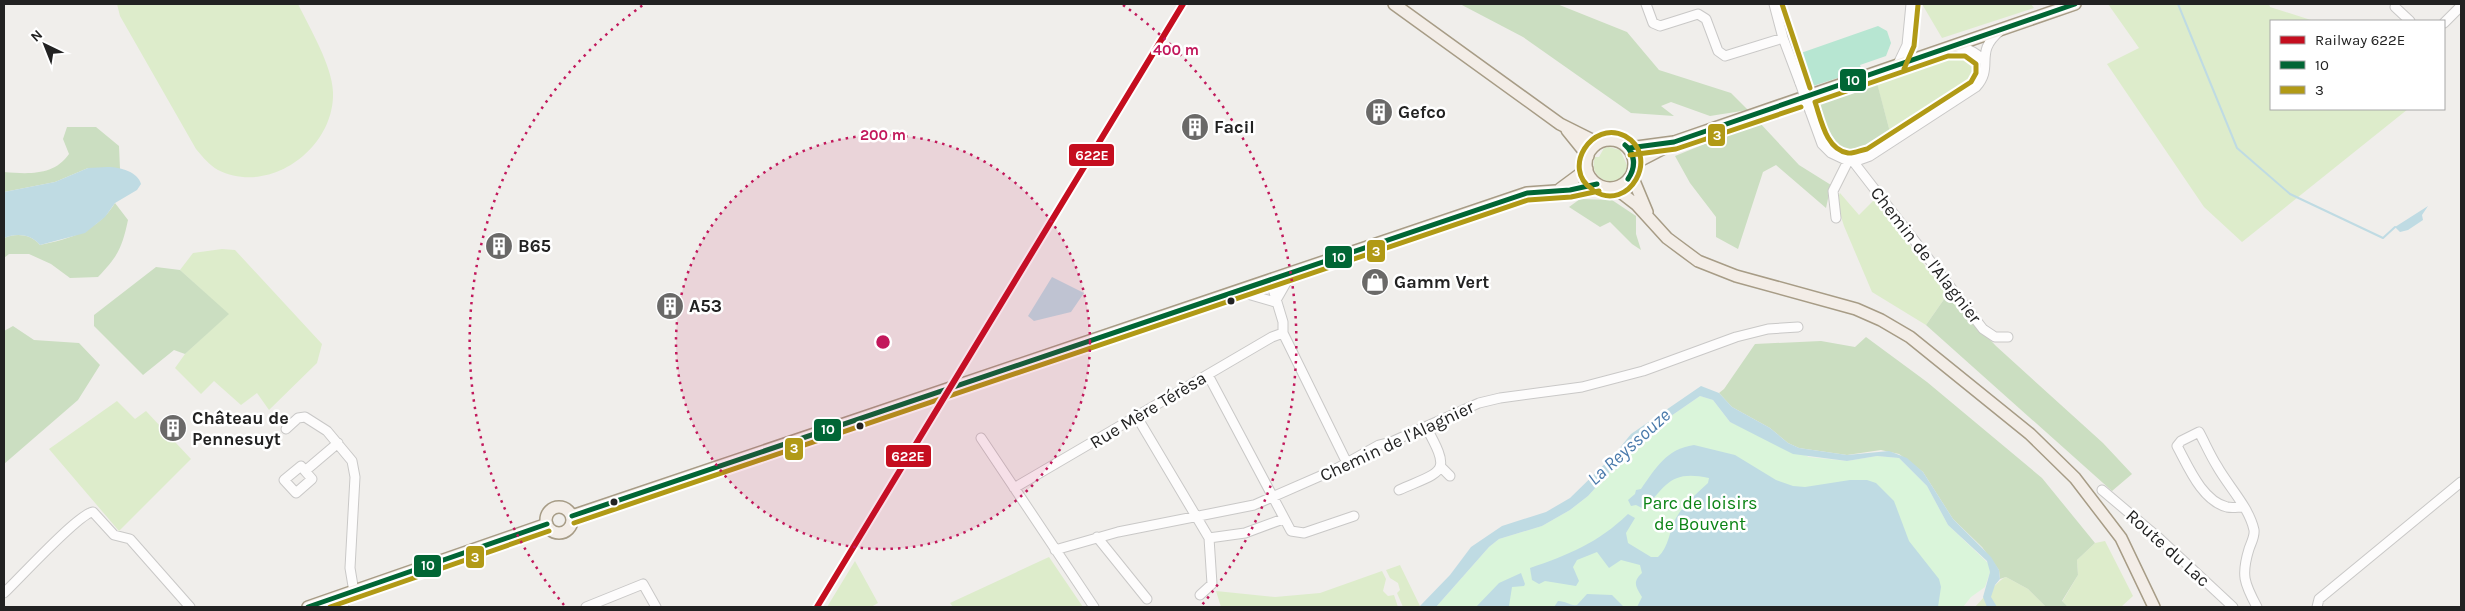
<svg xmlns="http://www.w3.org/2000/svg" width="2465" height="611" font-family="Karla,sans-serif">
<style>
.grass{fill:#ddeccb}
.forest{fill:#cbdec1}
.park{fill:#daf5da}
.pitch{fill:#b7e6d2}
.water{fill:#bfdbe3}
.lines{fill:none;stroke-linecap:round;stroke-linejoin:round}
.stream{stroke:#bfdbe3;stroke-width:2}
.minor-casing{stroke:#c9c8c7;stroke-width:11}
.major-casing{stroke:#a79c86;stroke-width:14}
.minor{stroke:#fdfcfc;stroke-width:9}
.major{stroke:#f3ede7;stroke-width:11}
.minor-bridge-casing{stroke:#c9c8c7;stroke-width:11;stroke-linecap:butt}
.minor-bridge{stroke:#fdfcfc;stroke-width:9}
.bus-1-casing{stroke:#fff;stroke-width:9}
.bus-2-casing{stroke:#fff;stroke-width:9}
.bus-1{stroke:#016635;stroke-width:5}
.bus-2{stroke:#b19a16;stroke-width:5}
.rail-1-casing{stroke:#fff;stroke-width:10}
.rail-1{stroke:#c50e1f;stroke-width:6}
.ring{fill:none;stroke:#c2185b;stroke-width:2.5;stroke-dasharray:2.5 5}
.bus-dot{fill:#222;stroke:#fff;stroke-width:2}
.labels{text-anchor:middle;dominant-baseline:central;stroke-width:5;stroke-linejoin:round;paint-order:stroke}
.poi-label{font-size:18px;font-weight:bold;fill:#222;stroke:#fff;text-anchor:start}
.street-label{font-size:18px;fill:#222;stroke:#fff}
.park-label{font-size:18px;fill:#0c8416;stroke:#fff}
.water-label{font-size:19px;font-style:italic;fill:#4a7aab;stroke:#fff}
.centre{fill:#c2185b;stroke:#fff;stroke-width:2.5}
.ring-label{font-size:15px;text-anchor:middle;font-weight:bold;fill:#c2185b;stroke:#fff;stroke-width:5;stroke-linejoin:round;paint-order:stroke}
.line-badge{stroke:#fff;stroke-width:2}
.badge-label{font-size:14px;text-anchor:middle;font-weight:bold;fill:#fff}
</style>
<rect width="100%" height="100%" fill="#f0eeeb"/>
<path class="grass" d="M 117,4 L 298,4 C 310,29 332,65 333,92 C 335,148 270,196 218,170 C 209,165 202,156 196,149 L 120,16 Z
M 1922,4 L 2031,4 L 2034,8 L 1942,38 Z
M 2108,4 L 2269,4 L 2270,7 L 2314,21 L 2271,21 L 2271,109 L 2408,109 L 2242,242 L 2204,207 L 2107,64 L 2139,48 Z
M 1964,53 C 1980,58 1980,69 1972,82 L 1891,136 L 1876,80 Z
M 1609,147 L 1620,150 L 1627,165 C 1623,192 1586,182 1595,157 L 1599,157 L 1604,148 Z
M 1840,193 L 1859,215 L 1875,199 L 1947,295 L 1926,325 L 1872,292 L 1844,226 L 1836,201 Z
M 222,249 L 235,250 L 322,344 L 317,363 L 269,410 L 257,393 L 241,405 L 214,381 L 201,394 L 175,368 L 185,354 L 228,314 L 180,270 L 193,253 Z
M 117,401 L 135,419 L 146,411 L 191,459 L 119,531 L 49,449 Z
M 2105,541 L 2133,596 L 2121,607 L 2068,607 L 2062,602 L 2078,575 L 2077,560 L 2095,543 Z
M 1049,557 L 1083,607 L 953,607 L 950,603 Z
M 855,561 L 878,603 L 871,607 L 827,607 Z
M 1400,565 L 1420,606 L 1419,607 L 1403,607 L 1397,593 L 1400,590 L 1398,583 L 1390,578 L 1386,570 Z
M 1382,571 L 1386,579 L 1383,591 L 1388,596 L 1394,595 L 1398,607 L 1221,607 L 1216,591 L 1275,597 L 1320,593 Z
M 2006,577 L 2028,589 L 2046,607 L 1975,607 C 1982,600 1998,580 2006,577 Z"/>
<path class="forest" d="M 1460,4 L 1557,4 L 1627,32 L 1659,70 L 1731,93 L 1748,110 L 1710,116 L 1671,102 L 1661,106 L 1674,116 L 1631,113 L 1523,37 Z
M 1876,79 L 1891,136 C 1883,141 1874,150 1865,154 C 1828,168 1821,124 1813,99 Z
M 1759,122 L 1799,165 L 1831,185 L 1826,208 L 1776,165 L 1763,172 L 1738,249 L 1716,237 L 1716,217 L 1690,183 L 1675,156 Z
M 67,127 L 96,127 L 119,146 L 120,169 L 88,168 L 55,182 L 4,192 L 4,172 C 28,174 54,176 69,154 L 63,139 Z
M 1580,199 L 1612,200 L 1636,216 L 1636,234 L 1641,250 L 1632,244 L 1610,222 L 1600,227 L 1569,207 Z
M 115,203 L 128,220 C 122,248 118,256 98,277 L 70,278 L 51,264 L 29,254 L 9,254 L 4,258 L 4,238 C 16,233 31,234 40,245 C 70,239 99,230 115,203 Z
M 156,267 L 180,270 L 229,314 L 185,354 L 174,350 L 143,375 L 94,326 L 94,315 Z
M 1947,295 L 1996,346 L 2103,443 L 2132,474 L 2112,491 L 1926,325 Z
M 13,326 L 34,340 L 79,343 L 100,365 L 78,400 L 4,464 L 4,331 Z
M 1866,337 L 1927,382 L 2042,478 L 2095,543 L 2077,560 L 2078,575 L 2062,601 L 2068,607 L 2046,607 L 2028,589 L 2006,577 L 2000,579 L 1999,570 L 1982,547 L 1953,519 L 1923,472 L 1899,454 L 1881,450 L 1847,455 L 1799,448 L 1788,443 L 1770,428 L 1732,407 L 1719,393 L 1724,389 L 1755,344 L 1821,341 L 1855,347 Z"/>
<path class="park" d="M 1700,396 L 1713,400 L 1730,422 L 1809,457 L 1847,461 L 1877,456 L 1899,458 L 1927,486 L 1948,525 L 1989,564 L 1990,572 L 1985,587 L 1971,597 L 1963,607 L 1436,607 L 1489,547 L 1499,539 L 1542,526 L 1570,510 L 1588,496 L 1642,436 Z"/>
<path class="pitch" d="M 1878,26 L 1887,31 L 1891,43 L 1886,56 L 1860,65 L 1862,70 L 1810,87 L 1798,54 Z"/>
<path class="water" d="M 108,167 C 120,167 138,172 141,184 L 137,190 L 115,203 L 105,217 L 85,233 L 40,245 C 31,234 16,233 4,238 L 4,192 L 55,182 L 88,168 Z
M 2428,206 L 2422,215 L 2423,220 L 2408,230 L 2400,232 L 2395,227 Z
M 1052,277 L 1084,293 L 1071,312 L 1034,321 L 1028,316 Z
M 1701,386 L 1719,393 L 1732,407 L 1770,428 L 1788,443 L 1799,448 L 1847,455 L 1889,451 L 1907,458 L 1923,472 L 1953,519 L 1991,557 L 1999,570 L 2000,579 L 1995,585 L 1991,597 L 1997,607 L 1987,607 L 1983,597 L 1990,572 L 1987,561 L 1948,525 L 1927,486 L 1899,458 L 1877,456 L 1847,461 L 1793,454 L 1730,422 L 1713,400 L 1700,396 L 1642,436 L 1588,496 L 1570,510 L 1542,526 L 1499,539 L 1489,547 L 1436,607 L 1419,607 L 1450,575 L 1471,547 L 1502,526 L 1546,512 L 1570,498 L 1614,455 L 1631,434 Z
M 1694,445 L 1735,455 L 1776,480 L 1793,486 L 1805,487 L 1850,480 L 1867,480 L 1876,483 L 1894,501 L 1909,541 L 1939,579 L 1941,587 L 1938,607 L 1637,607 L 1642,597 C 1636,587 1632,582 1642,573 L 1640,565 L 1621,560 L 1609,568 L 1597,552 L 1577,560 L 1573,567 L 1579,581 L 1576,586 L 1545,581 L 1539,584 L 1532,580 L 1530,568 C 1568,555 1598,543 1628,514 L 1635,518 L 1626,533 L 1628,543 L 1651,557 L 1658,557 C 1669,547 1669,531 1676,518 C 1684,504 1697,493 1708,483 L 1709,478 C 1670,470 1667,485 1644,509 L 1636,505 L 1631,506 L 1628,500 L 1635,494 L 1636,490 L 1641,489 C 1656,468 1666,449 1694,445 Z
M 1521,573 L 1525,584 L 1524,586 L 1512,587 L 1509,606 L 1511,607 L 1476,607 L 1499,583 Z
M 1587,594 L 1612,595 L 1624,607 L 1554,607 L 1558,601 C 1566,601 1570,606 1577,605 Z"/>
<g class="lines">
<path class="stream" d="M 2178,4 L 2237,148 L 2290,194 L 2383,238 L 2395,227"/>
<g class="minor-casing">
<path id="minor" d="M 1646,4 L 1653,23 L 1660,26 L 1698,14 L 1706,19 L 1718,51 L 1725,56 L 1783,38
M 1774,4 L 1783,38 L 1800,83
M 2395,7 L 2410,21
M 2444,23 L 2461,6
M 1952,47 C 1966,47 1975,51 1984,61
M 1897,66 L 1907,45 L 1911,4
M 1810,111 L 1822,144 L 1831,153 L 1848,161 L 1859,160 L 1870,156 L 1976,87 C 1995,66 1973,53 2000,31
M 1852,160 L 1983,329 L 1995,337 L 2008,337
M 1836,218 L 1833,191 L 1848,161
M 1270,279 L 1283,322 L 1283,333 L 1347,463
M 1237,291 L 1275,302 L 1287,281 L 1296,272
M 1208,375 L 1291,531 L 1304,533 L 1354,516
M 1137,417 L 1209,538 L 1245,533 L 1283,519
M 286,429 L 298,418 L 305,417 L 327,431 L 352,461 L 355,477 L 350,568 L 354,592
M 981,438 L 1094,607
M 1441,467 L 1450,476
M 305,471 L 312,479 L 296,493 L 284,480 L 301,466 L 305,471 L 338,443
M 1014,488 L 1272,337 L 1283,333
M 1399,490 C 1444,470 1452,474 1426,427
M 2102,490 L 2160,539 L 2233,607
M 2243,507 C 2238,507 2232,508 2227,507 C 2202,501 2188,466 2177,446 L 2181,441 L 2199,432 C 2205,443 2210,455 2217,466 C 2228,486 2249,507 2254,530 C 2255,536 2251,543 2249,549 C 2241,575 2244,583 2257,607
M 1097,537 L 1147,599
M 1055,550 L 1118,532 L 1254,505 L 1334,470 L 1379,445 L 1391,442 L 1479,403 L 1500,398 L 1582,387 L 1643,371 L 1736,337 L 1768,329 L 1798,327
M 4,593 C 18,580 79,513 93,512 L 114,535 L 130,539 L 190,607
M 1200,595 L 1212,584 L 1209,538
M 336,598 L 344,607
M 586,607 L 643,584 L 656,607
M 2317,607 L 2319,599 L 2461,482"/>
</g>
<g class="major-casing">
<path id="major" d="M 1394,4 L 1560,124 L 1598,143
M 1567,130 L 1588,156
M1586 164a24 24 0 1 1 48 0a24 24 0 1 1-48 0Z
M 1629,148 L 1674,142 L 2075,4
M 1635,163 L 1664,148
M 1632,176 L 1647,212
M 1615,188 L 1637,205 L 1667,238 L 1698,261 L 1736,276 L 1856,309 L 1881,320 L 1910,337 L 2030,434 L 2075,478 L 2121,538 L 2154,607
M 1560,189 L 1587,169
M546 520a13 13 0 1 1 26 0a13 13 0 1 1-26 0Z
M 572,516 L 1527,193 L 1570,190 L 1597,184
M 308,607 L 547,524"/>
</g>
<use href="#minor" class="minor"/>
<use href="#major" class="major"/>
<g class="minor-bridge-casing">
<path id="minor-bridge" d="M 1800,83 L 1810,111"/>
</g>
<use href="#minor-bridge" class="minor-bridge"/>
<g class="bus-1-casing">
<path id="bus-1" d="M 1625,145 C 1636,153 1636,168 1628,179
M 1625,145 C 1635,154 1636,167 1628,179
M 1629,148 L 1674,142 L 2075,4
M 572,516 L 1527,193 L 1570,190 L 1597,184
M 308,607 L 547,524"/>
</g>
<g class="bus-2-casing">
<path id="bus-2" d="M 1782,4 L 1810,88
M 1948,56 L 1965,56 L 1976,64 L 1976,73 L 1971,82 L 1867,149 C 1861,150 1853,154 1848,153 C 1826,150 1821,119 1815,102 Z
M 1904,69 L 1914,46 L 1918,5
M 1630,155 L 1676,149 L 1801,107
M 1592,189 C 1561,169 1592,119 1625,136 C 1661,156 1629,213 1594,191
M 574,523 L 1528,200 L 1571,197 L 1599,191
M 330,607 L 549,531"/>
</g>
<use href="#bus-1" class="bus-1"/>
<use href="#bus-2" class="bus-2"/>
<g class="rail-1-casing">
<path id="rail-1" d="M 817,607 L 1183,4"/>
</g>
<use href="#rail-1" class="rail-1"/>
</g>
<circle cx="883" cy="342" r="207" fill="#c2185b" fill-opacity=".12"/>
<g class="ring">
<circle cx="883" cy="342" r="207"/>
<path d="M564 605A414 414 0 0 1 643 5M1123 5A414 414 0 0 1 1202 605"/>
</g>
<defs>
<g id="building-disc" transform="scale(1.4375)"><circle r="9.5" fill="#6a6968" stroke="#fff"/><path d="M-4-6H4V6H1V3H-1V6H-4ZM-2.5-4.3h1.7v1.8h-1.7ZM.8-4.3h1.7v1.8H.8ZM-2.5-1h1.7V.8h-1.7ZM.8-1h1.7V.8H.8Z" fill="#fff"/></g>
<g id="shop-disc" transform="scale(1.4375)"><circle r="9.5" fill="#6a6968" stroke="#fff"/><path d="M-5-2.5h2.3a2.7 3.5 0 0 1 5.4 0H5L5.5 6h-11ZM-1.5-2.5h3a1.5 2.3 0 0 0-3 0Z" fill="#fff"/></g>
</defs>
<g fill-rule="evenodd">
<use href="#building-disc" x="1379" y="112"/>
<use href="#building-disc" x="1195" y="127"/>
<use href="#building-disc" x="499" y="246"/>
<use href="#shop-disc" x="1375" y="282"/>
<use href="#building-disc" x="670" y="306"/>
<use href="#building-disc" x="173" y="428"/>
</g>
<g class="bus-dot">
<circle cx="1231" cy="301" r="4.5"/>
<circle cx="860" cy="426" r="4.5"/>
<circle cx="614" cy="502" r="4.5"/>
</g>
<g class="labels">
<g class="poi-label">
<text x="1398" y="112">Gefco</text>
<text x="1214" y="127">Facil</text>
<text x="518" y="246">B65</text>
<text x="1394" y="282">Gamm Vert</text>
<text x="689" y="306">A53</text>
<text x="192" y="418">Château de<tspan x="192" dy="21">Pennesuyt</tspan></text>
</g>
<g class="street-label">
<text transform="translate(1926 255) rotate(52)">Chemin de l'Alagnier</text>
<text transform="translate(1148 410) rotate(-31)">Rue Mère Térèsa</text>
<text transform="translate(1397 441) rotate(-25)">Chemin de l'Alagnier</text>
<text transform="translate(2168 548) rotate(42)">Route du Lac</text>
</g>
<g class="park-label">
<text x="1700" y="503">Parc de loisirs<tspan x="1700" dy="21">de Bouvent</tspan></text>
</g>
<g class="water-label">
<text transform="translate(1629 447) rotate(-42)">La Reyssouze</text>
</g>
</g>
<circle cx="883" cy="342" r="8" class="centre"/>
<g class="ring-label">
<text x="1176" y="55">400 m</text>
<text x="883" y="140">200 m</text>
</g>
<g class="line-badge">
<rect x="1839" y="68" width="28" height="24" rx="5" fill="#016635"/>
<rect x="1707" y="123" width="19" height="24" rx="5" fill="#b19a16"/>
<rect x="1068" y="143" width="47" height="24" rx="5" fill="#c50e1f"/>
<rect x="1366" y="239" width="20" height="24" rx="5" fill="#b19a16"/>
<rect x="1324" y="245" width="29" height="24" rx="5" fill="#016635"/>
<rect x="813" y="418" width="29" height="24" rx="5" fill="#016635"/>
<rect x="784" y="437" width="20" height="24" rx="5" fill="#b19a16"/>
<rect x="885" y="444" width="47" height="24" rx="5" fill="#c50e1f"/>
<rect x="465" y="545" width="20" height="24" rx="5" fill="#b19a16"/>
<rect x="413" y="554" width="29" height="24" rx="5" fill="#016635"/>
</g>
<g class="badge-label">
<text x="1853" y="85">10</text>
<text x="1717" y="140">3</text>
<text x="1092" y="160">622E</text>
<text x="1376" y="256">3</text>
<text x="1339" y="262">10</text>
<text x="828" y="434">10</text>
<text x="794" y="453">3</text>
<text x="908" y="461">622E</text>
<text x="475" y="562">3</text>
<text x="428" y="570">10</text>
</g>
<rect width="2465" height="611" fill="none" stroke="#222222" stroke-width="10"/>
<rect x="2270" y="20" width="175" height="90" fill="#ffffff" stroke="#a7a7a7"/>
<rect x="2280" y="36" width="25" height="8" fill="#c50e1f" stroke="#a7a7a7"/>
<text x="2315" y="45" font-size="15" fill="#222222">Railway 622E</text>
<rect x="2280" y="61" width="25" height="8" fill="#016635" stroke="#a7a7a7"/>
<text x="2315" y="70" font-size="15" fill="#222222">10</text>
<rect x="2280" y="86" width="25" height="8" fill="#b19a16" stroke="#a7a7a7"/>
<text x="2315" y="95" font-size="15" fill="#222222">3</text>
<g transform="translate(45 45) rotate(317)" stroke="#ffffff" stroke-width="4" paint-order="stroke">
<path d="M0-4L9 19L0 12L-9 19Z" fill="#222222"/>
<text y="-8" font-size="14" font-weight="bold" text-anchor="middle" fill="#222222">N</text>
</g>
</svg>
